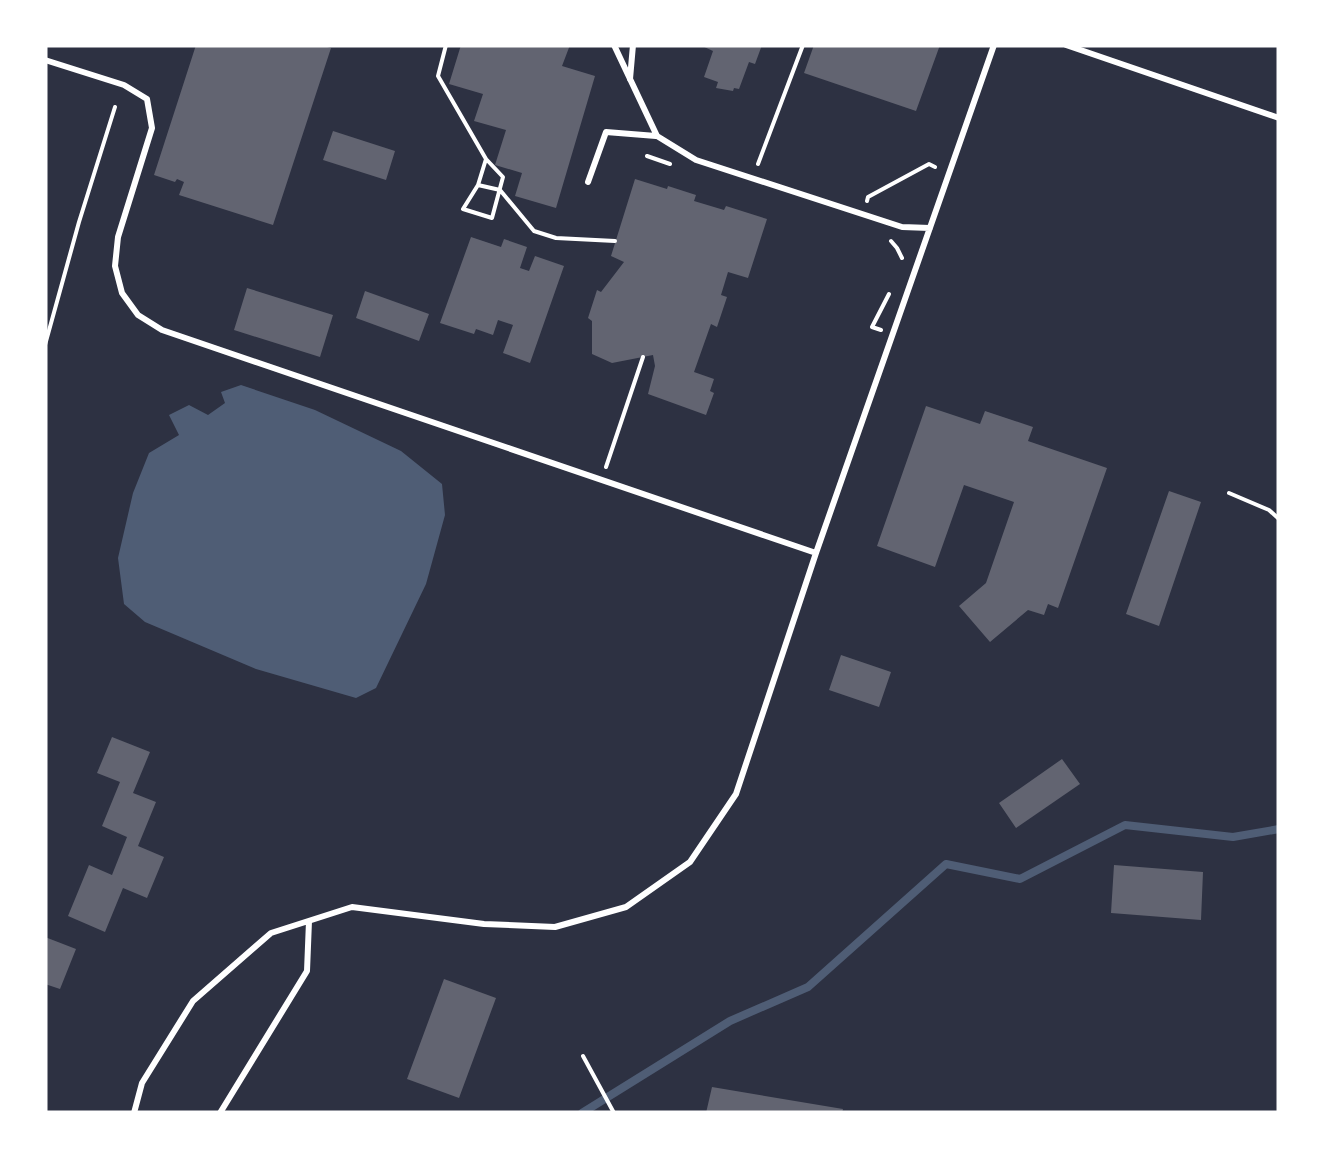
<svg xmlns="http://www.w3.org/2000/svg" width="1324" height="1158" font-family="Rubik,sans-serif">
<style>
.water{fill:#4f5d75}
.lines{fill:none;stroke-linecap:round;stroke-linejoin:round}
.stream{stroke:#4f5d75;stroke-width:8}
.building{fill:#626471}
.path{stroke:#fff;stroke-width:4}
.service{stroke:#fff;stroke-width:6}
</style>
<rect width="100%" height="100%" fill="#2d3142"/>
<path class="water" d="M 241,385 L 315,410 L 401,451 L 442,484 L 445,515 L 426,584 L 376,688 L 356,698 L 256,669 L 145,622 L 124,604 L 118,558 L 133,493 L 149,453 L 179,435 L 169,415 L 189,405 L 208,415 L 225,403 L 221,392 Z"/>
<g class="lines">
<path class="stream" d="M 582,1113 L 730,1021 L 808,987 L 946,864 L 1020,879 L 1125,825 L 1233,837 L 1279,829"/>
</g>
<path class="building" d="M 196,45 L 320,45 L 331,48 L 273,225 L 179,195 L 184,182 L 177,179 L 175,182 L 154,175 Z
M 461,45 L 570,45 L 562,66 L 595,76 L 556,208 L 515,196 L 522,173 L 495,165 L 506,130 L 474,121 L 483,94 L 449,84 Z
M 700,45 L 762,45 L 755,64 L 749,62 L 739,89 L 734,88 L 733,91 L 716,88 L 718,82 L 704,77 L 713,51 Z
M 814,45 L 940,45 L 916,111 L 804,73 Z
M 333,131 L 395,151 L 386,180 L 323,160 Z
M 635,179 L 667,189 L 668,186 L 696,195 L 694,201 L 724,210 L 726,206 L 767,219 L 748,278 L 728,272 L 721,295 L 727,297 L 717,327 L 711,324 L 694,372 L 714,379 L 710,391 L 714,393 L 706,415 L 648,394 L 655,366 L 653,355 L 612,363 L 592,354 L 592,321 L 588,318 L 597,290 L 601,292 L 624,262 L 611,256 Z
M 471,237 L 501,247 L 504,239 L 527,247 L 520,268 L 529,271 L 535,256 L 564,266 L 530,363 L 503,353 L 513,325 L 498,320 L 493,335 L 476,329 L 474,334 L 440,323 Z
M 247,288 L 333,315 L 320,357 L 234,330 Z
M 365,291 L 429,314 L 419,341 L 356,318 Z
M 926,406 L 980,424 L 985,411 L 1033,427 L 1028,441 L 1107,468 L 1058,608 L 1048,604 L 1044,615 L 1028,610 L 990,642 L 959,606 L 986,583 L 1014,502 L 964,485 L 935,567 L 877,546 Z
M 1169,491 L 1201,502 L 1159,626 L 1126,614 Z
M 841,655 L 891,672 L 879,707 L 829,690 Z
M 112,737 L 150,752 L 133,793 L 156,802 L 138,846 L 164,857 L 147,898 L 123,888 L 105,932 L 68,916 L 89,865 L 112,875 L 127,837 L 102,826 L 120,782 L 97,773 Z
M 1062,759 L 1080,784 L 1016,828 L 999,803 Z
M 1114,865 L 1203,872 L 1201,920 L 1111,913 Z
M 45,937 L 76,949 L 60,989 L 45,984 Z
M 444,979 L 496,998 L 459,1098 L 407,1079 Z
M 712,1087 L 843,1109 L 842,1113 L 706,1113 Z"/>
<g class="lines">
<path class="path" d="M 446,45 L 438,76 L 486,159 L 478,185 L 463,209 L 492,218 L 503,177 L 486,159
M 647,156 L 670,164
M 758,164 L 803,45
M 478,185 L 500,190 L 534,231 L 556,238 L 615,241
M 867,201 L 868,197 L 929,164 L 935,167
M 891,241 L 897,248 L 902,258
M 881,330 L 872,327 L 889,294
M 45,345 L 79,222 L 115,107
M 606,467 L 643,357
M 1229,493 L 1269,510 L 1279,519
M 583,1056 L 614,1113"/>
<path class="service" d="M 614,45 L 657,136 L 696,160 L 902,227 L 930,228
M 1066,45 L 1279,118
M 45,60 L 124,85 L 147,99 L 152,128 L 118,237 L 115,266 L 122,293 L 138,315 L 162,330 L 816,553
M 630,79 L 633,45
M 588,182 L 606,132 L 656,136
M 134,1113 L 142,1083 L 193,1001 L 271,933 L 352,907 L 484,924 L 555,927 L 626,907 L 690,862 L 736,794 L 816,553 L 994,45
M 220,1113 L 307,971 L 309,921"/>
</g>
<rect width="1324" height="1158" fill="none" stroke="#ffffff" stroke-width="95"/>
</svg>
